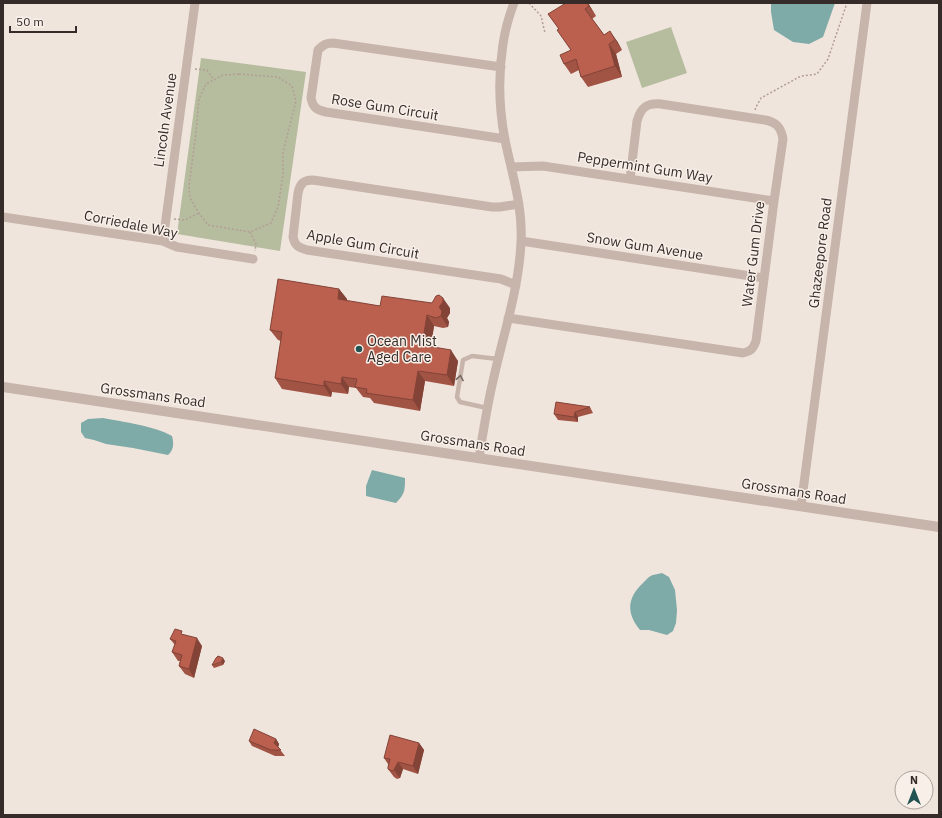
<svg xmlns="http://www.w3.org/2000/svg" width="942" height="818" font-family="'IBM Plex Sans',sans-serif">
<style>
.green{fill:#b6bd9e}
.water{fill:#7eaaa8}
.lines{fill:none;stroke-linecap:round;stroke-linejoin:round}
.path{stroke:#b29e94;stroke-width:1.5;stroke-dasharray:2 2;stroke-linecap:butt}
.service{stroke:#c7b4aa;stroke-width:4.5}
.minor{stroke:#c7b4aa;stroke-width:9}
.tertiary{stroke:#c7b4aa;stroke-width:10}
.wall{fill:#a15344}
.shaded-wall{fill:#834337}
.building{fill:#bb604f;stroke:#834337}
.oneway{stroke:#776963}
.poi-dot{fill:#225251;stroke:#f8efe8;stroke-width:1.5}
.labels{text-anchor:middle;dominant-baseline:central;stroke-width:3;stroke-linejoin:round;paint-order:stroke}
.street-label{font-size:14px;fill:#352b29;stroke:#f8efe8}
.poi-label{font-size:14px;fill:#352b29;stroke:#f8efe8;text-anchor:start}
</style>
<rect width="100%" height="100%" fill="#f0e5dd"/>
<path class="green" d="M 671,27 L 687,73 L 642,88 L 626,42 Z
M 201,58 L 306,72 L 280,251 L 177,234 Z"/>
<path class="water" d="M 771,3 L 835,3 L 823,37 L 809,44 L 793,42 L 774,30 L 771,12 Z
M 103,418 C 123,422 155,426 172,436 C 174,443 174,450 168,455 L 133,448 L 106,444 L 94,440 L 85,438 L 81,432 L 81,423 L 88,419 Z
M 372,470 L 405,478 C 405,490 405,494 396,503 L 366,496 L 366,486 Z
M 662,573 L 669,577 L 675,590 L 677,610 L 676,623 L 673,631 L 667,635 L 649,630 L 640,630 C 626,613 627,598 643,583 C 646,580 649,576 653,575 C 656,574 659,574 662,573 Z"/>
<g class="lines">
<path class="path" d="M 529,3 L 541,16 L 545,33
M 195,69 L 207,70 L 214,80
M 239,74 L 278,77 L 292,86 L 296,101 L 283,152 L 283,174 L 278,207 L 271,223 L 250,232 L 208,225 L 199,213 L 190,198 L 189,185 L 196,133 L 199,99 L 206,84 L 223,75 Z
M 755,110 L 756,107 L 761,98 L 801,76 L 817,74 L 828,59 L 847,3
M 174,219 L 185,220 L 199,213
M 250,232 L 256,244 L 255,251"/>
<path class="service" d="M 487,408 L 460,402 L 457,397 L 463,360 L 472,356 L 498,359"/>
<path class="minor" d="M 501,67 L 333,43 C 326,43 323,45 318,50 L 311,98 C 313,108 317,110 326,112 L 505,139
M 511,167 L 543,166 L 774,201
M 3,217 L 163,241 L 177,247 L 253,259
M 163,241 L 195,3
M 521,241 L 764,278
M 516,285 L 501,279 L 307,250 C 298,247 295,246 293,237 L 298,193 C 300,184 303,180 313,180 L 492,207 L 500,207 L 519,204
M 508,318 L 743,353 C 751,351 753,349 756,341 L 774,201 L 783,139 C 781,127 776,122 765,120 L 661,104 C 647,103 641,107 637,121 L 630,179
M 479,458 C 483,433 487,406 493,381 C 503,335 519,289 521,242 C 523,207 512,174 505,140 C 499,109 498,76 503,44 C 505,30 509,16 514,3
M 801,506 L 867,3"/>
<path class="tertiary" d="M 3,387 L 939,527"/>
</g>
<path class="wall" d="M 588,3 L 596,16 L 592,19 L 604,35 L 617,41 L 622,50 L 616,54 L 622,77 L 588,87 L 581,77 L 579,70 L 571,74 L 564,64 L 571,50 L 559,29 L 548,14 Z
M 339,289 L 347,299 L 346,301 L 380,306 L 450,308 L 450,313 L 447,318 L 449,322 L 448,327 L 443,328 L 434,326 L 431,347 L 458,361 L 454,386 L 425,381 L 420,411 L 374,403 L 370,398 L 363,397 L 356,388 L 349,387 L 348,394 L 332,392 L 331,397 L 282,389 L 275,378 L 281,341 L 278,340 L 270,330 Z
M 590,407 L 593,413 L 578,417 L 578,422 L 558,420 L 554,414 Z
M 185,635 L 202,646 L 194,678 L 185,674 L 179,666 L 180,661 L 178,661 L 172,652 L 175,645 L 170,639 Z
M 225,661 L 223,665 L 214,668 L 212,665 Z
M 276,739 L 279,744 L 278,747 L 285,756 L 275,756 L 252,746 L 249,741 Z
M 419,743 L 424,750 L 418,774 L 403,769 L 400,778 L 397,779 L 394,777 L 388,769 L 388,764 L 384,758 Z"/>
<path class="shaded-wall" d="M 587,3 L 588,3 L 596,16 Z
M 610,31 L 617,41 L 622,50 L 615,40 Z
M 609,44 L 616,54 L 622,77 L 615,66 Z
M 339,289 L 347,299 L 345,310 L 338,299 Z
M 443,298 L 450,308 L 450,313 L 447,318 L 449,322 L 448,327 L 441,316 L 439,307 Z
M 427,315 L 434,326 L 429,356 L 422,345 Z
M 451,350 L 458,361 L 454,386 L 447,375 Z
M 418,371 L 425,381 L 420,411 L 413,400 Z
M 342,377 L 349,387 L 348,394 L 341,384 Z
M 324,381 L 332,392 L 331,397 L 324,386 Z
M 575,412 L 578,417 L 578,422 L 574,417 Z
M 197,638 L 202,646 L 194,678 L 189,669 Z
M 223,658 L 225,661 L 223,665 L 221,662 Z
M 276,739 L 279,744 L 278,748 L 274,743 Z
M 419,743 L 424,750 L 418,774 L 413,766 Z
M 398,762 L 403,769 L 400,778 L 394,770 Z"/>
<path class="building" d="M 566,3 L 587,3 L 589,6 L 585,9 L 604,35 L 610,31 L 615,40 L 609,44 L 615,66 L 581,77 L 576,59 L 564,64 L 560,55 L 571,50 L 557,30 L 559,29 L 548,14 Z
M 278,279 L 339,289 L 338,299 L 380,306 L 382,296 L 432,303 L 436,296 L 439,295 L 443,298 L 443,302 L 439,307 L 442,311 L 441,316 L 436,318 L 427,315 L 422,345 L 451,350 L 447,375 L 418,371 L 413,400 L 366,393 L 367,389 L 355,387 L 357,379 L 342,377 L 341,384 L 324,381 L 324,386 L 275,378 L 282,332 L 270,330 Z
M 556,402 L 590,407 L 575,412 L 574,417 L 554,414 Z
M 175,629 L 182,631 L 181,634 L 197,638 L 189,669 L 179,666 L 182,655 L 172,652 L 176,641 L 170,639 Z
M 218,656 L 223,658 L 221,662 L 212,665 L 216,658 Z
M 254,729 L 276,739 L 274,743 L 281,750 L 271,750 L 249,741 Z
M 390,735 L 419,743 L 413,766 L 398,762 L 394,770 L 392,771 L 388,769 L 388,767 L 390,759 L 384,758 Z"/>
<defs><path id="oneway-chevron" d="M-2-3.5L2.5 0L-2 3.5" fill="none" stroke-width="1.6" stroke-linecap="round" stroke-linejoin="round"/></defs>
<use class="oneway" href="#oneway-chevron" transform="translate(460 378) rotate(-80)"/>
<circle class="poi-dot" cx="359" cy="349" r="4"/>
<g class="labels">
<g class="street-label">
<text transform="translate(385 107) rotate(9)">Rose Gum Circuit</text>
<text transform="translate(165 120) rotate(-82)">Lincoln Avenue</text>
<text transform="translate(645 167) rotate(9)">Peppermint Gum Way</text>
<text transform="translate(131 224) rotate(11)">Corriedale Way</text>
<text transform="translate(363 244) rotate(10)">Apple Gum Circuit</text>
<text transform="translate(645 246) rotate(9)">Snow Gum Avenue</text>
<text transform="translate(820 253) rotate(-83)">Ghazeepore Road</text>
<text transform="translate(753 254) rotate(-83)">Water Gum Drive</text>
<text transform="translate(153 395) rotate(8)">Grossmans Road</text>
<text transform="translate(473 443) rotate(9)">Grossmans Road</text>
<text transform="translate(794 491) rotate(9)">Grossmans Road</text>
</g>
<g class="poi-label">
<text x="367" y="341">Ocean Mist<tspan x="367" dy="16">Aged Care</tspan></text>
</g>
</g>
<rect width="942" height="818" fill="none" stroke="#352b29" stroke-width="8"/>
<g transform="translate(914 790)"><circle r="19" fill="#f8efe8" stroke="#aaa19c"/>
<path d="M0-3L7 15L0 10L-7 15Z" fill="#225251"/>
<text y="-6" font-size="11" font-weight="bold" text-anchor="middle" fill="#352b29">N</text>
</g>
<path d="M10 26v6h66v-6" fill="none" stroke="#352b29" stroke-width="2"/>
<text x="16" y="26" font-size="12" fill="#352b29" stroke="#f8efe8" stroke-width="3" paint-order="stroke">50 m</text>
</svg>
